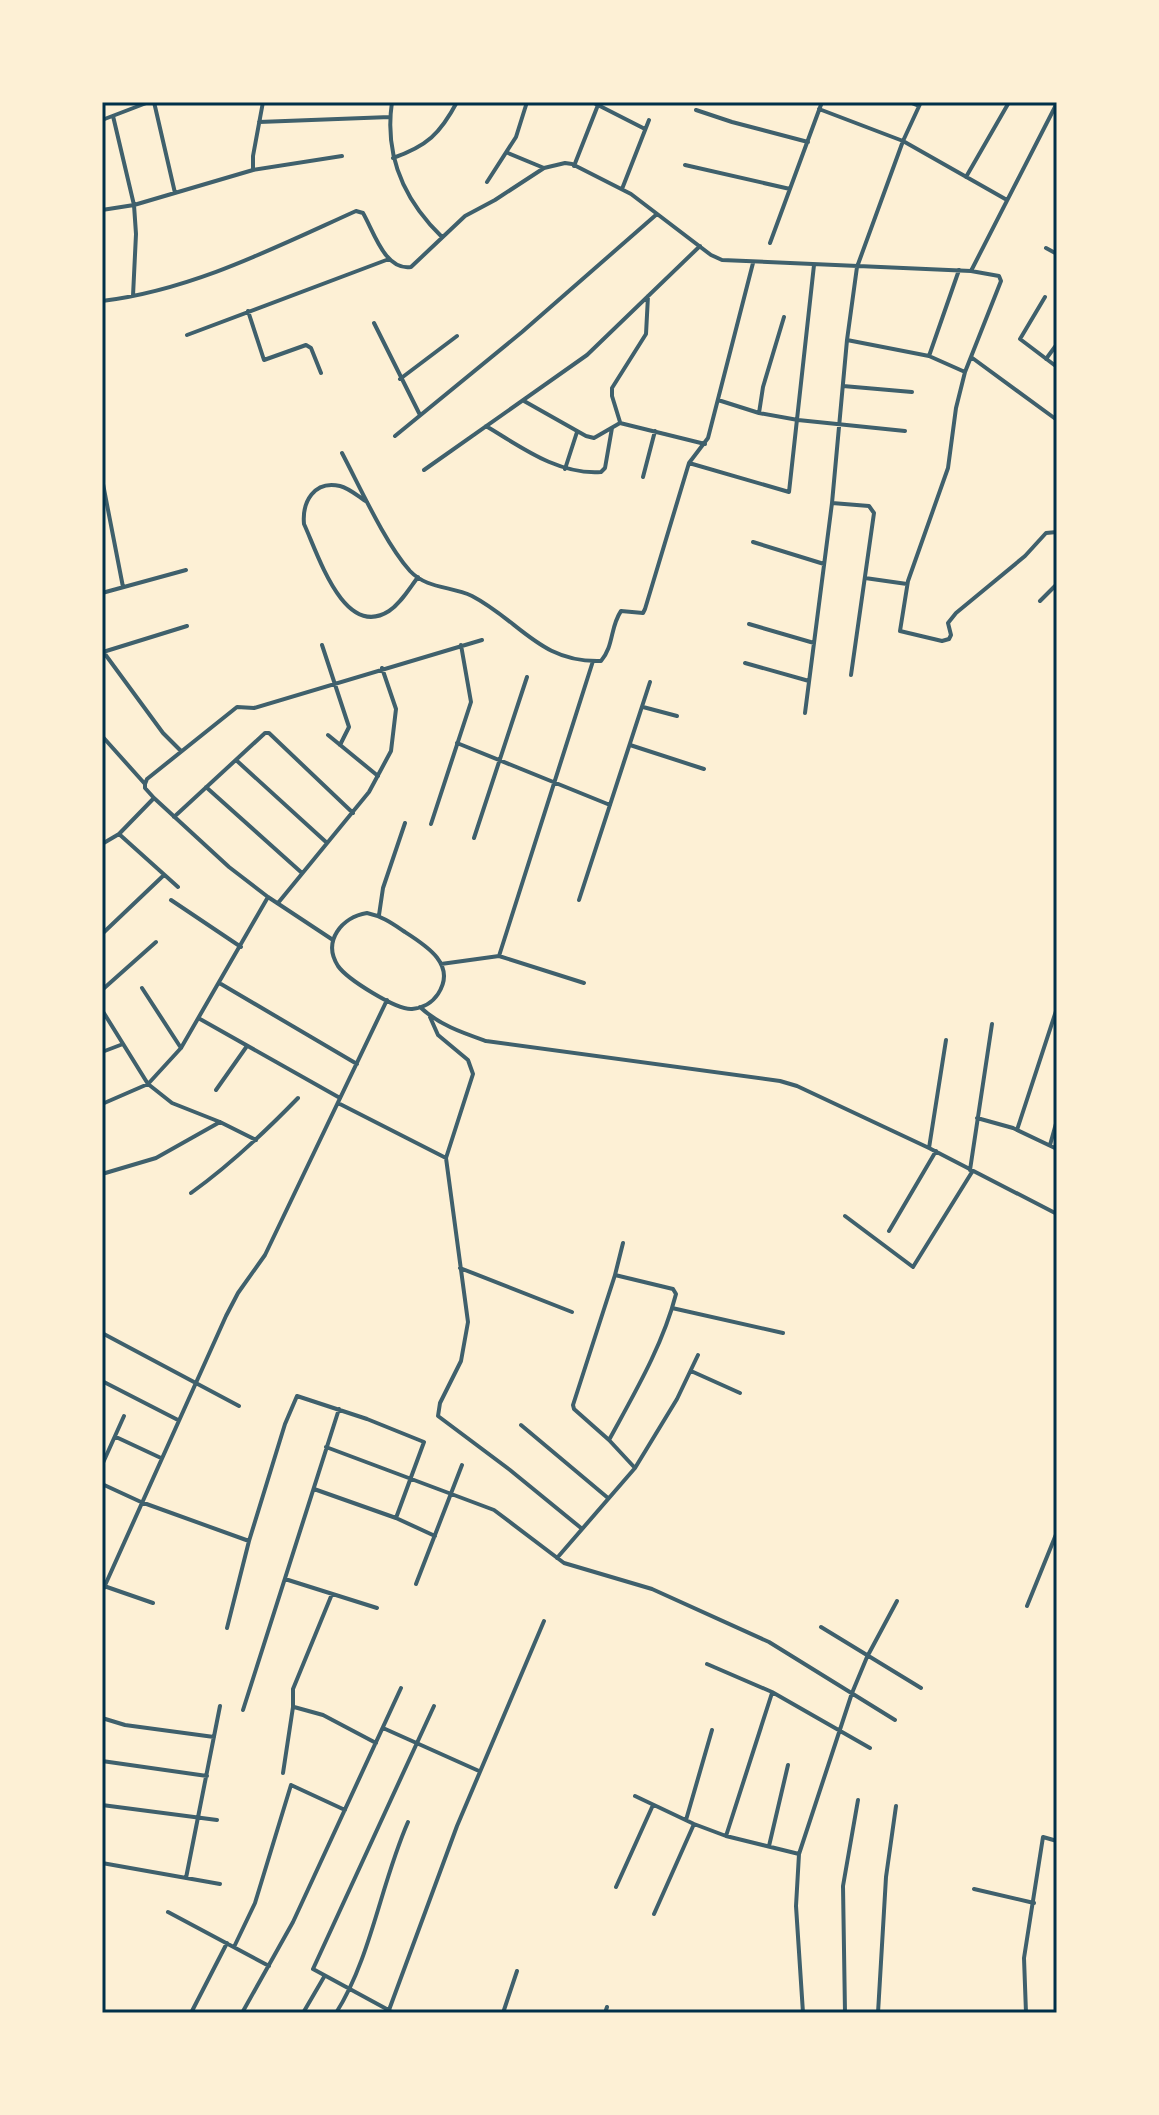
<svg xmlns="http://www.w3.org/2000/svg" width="1159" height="2115" font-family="Rubik,sans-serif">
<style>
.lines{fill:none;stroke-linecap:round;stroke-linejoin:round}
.minor{stroke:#3f606c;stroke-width:4}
.neatline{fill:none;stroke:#003049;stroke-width:3}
</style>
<rect width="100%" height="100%" fill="#fdf0d5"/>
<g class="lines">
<path class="minor" d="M 154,102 L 175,193
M 392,102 C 384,156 404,200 442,237
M 592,102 L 645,129
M 909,102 L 919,106
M 819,109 L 903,141 L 1007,200
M 696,110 L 732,122 L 808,142
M 113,116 L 134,205 L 253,170 L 342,156
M 102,120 L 149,102
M 259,122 L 390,117
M 508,153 L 544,168
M 393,158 C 427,146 440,134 457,102
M 685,165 L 790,189
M 574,166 L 598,105
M 253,170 L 253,156 L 263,102
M 966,177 L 1008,104
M 487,182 L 516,137 L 527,102
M 622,189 L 649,120
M 102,210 L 134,205 L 136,234 L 133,296
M 770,243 L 822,102
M 1046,248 L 1057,254
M 971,271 L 1057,103
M 1045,297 L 1020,339 L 1057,367
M 102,301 C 192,290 274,248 356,211 L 363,213 C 374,232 385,271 411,267 L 465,216 L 495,200 L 544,168 L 565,163 L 572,164 L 631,194 L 711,255 L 722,260 L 971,271 L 999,276 L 1001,281 L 965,372 L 956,408 L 948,468 L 908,581 L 900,631 L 942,641 L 949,639 L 951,635 L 948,623 L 956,613 L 1025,556 L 1046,533 L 1057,532
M 248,311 L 264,360 L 306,345 L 311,348 L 321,373
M 374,323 L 420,415
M 187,335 L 389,259
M 847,340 L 929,356 L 965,372
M 929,356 L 959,270
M 971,357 L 1057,420
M 1046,359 L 1057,344
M 400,379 L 457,336
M 843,386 L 912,392
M 718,400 L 759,413 L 798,420 L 905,431
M 524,401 L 586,436 L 594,438 L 620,423 L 705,444
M 759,413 L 763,387 L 784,317
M 620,422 L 612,396 L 612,388 L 646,334 L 648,296
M 486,426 C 521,447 558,475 601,472 L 605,468 L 612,428
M 395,436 L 522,332 L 657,214
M 342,453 C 360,487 385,543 410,571 C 427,589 451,586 472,596 C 520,621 540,663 601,661 C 614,646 610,627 621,611 L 643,613 L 645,609 L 689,463 L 708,438 L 753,263
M 689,463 L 789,492 L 814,265
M 565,469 L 577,432
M 424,470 L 587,355 L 700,246
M 643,477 L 655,431
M 103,484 L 123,587
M 367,502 C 359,497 349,488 340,486 C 314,480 302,502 304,524 C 318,554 344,640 389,611 C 401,603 409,589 418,577
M 832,503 L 869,506 L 874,513 L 851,675
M 753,542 L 824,564
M 865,578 L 907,584
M 102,593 L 186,570
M 1040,601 L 1057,584
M 749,624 L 814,643
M 322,645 L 349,727 L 340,745
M 102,650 L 163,733 L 181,751
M 103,652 L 187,626
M 745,663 L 809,681
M 643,707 L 677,716
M 805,713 L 832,503 L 847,340 L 857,267 L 903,141 L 921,102
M 328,735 L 378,776
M 102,736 L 145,784 L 145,788 L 154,798 L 229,867 L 268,897 L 333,940
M 457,743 L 610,805
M 630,745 L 704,769
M 236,760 L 326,842
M 145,784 L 147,779 L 237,707 L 254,708 L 482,640
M 206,787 L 302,873
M 174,817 L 265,733 L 269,733 L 353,813
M 431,824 L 471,702 L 461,645
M 119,834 L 178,887
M 474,838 L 527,677
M 102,844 L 119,834 L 154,798
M 171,900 L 241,947
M 579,900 L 650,682
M 278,903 L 369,792 L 391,751 L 396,709 L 382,668
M 367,913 C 382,916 393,924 405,932 C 427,946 457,965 438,994 C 432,1003 422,1008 412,1009 C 396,1010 347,979 338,966 C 322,941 342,917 367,913 Z
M 379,915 L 383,888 L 405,823
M 102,934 L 164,875
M 499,956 L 584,983
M 441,964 L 499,956 L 593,661
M 221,984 L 357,1064
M 142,988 L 181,1048
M 102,990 L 156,942
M 420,1007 C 439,1025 463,1033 486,1041 L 780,1081 L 797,1086 L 929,1148 L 1057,1214
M 102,1010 L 148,1084 L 172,1103 L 220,1122 L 256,1140
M 430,1017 L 438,1035 L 468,1060 L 473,1074 L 446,1158 L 468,1322 L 461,1361 L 440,1403 L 438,1416 L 510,1470 L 581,1528
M 200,1019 L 340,1098
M 102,1052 L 123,1044
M 216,1090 L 247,1046
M 338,1103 L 446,1158
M 102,1104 L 148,1084 L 181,1048 L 268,897
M 977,1118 L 1013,1128 L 1057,1149
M 1017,1130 L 1057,1008
M 1050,1145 L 1057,1120
M 929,1148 L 946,1040
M 970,1170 L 992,1024
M 102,1174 L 156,1158 L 220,1122
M 191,1193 C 230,1165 264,1133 298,1098
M 845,1216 L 913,1267 L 972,1172
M 889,1231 L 936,1151
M 460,1268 L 572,1312
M 615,1275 L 623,1243
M 672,1308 L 783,1333
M 102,1333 L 239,1406
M 691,1371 L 740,1393
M 102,1381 L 178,1420
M 521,1425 L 608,1498
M 116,1437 L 161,1458
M 609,1440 C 634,1394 663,1345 676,1294 L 673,1289 L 615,1275 L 573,1405 L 574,1409 L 609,1440 L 635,1468
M 326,1447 L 494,1510 L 564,1563 L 652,1589 L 769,1642 L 895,1720
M 102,1465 L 124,1416
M 102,1484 L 141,1502 L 249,1541
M 314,1489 L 396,1518 L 435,1536
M 557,1558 L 635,1468 L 677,1399 L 698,1355
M 285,1579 L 377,1608
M 416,1584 L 462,1465
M 104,1586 L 153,1603
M 102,1592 L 226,1316 L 238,1293 L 265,1255 L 387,1000
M 1027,1606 L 1057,1532
M 821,1627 L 921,1688
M 227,1628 L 249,1541 L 285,1424 L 297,1396 L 367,1419 L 424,1442 L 396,1518
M 707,1664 L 772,1692 L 870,1748
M 294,1707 L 323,1715 L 376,1743
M 243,1710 L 339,1409
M 102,1718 L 125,1725 L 214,1737
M 383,1728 L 479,1771
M 102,1761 L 207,1776
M 283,1773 L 293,1707 L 293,1689 L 332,1594
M 635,1796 L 694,1824 L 726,1836 L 799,1854
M 102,1805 L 217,1820
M 686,1820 L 712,1730
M 726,1836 L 772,1693
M 769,1846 L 788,1765
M 102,1863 L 220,1884
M 186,1878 L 220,1706
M 616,1887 L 653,1805
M 974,1889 L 1034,1903
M 168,1912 L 269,1966
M 654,1914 L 694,1824
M 234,1947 L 255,1903 L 291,1785 L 345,1810
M 389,2010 L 457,1826 L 544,1621
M 191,2013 L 227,1943
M 242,2013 L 293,1922 L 401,1688
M 303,2013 L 324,1977
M 336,2013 C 371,1958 381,1883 408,1822
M 394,2013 L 313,1969 L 434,1706
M 503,2013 L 517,1971
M 605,2013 L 607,2007
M 803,2013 L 796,1906 L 799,1854 L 852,1693 L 867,1657 L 897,1601
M 845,2013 L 843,1886 L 858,1800
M 878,2013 L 886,1877 L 896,1806
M 1026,2013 L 1024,1958 L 1043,1837 L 1057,1841"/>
</g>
<rect width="1159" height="2115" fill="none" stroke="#fdf0d5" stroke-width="208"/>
<rect x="104" y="104" width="951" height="1907" class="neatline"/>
</svg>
